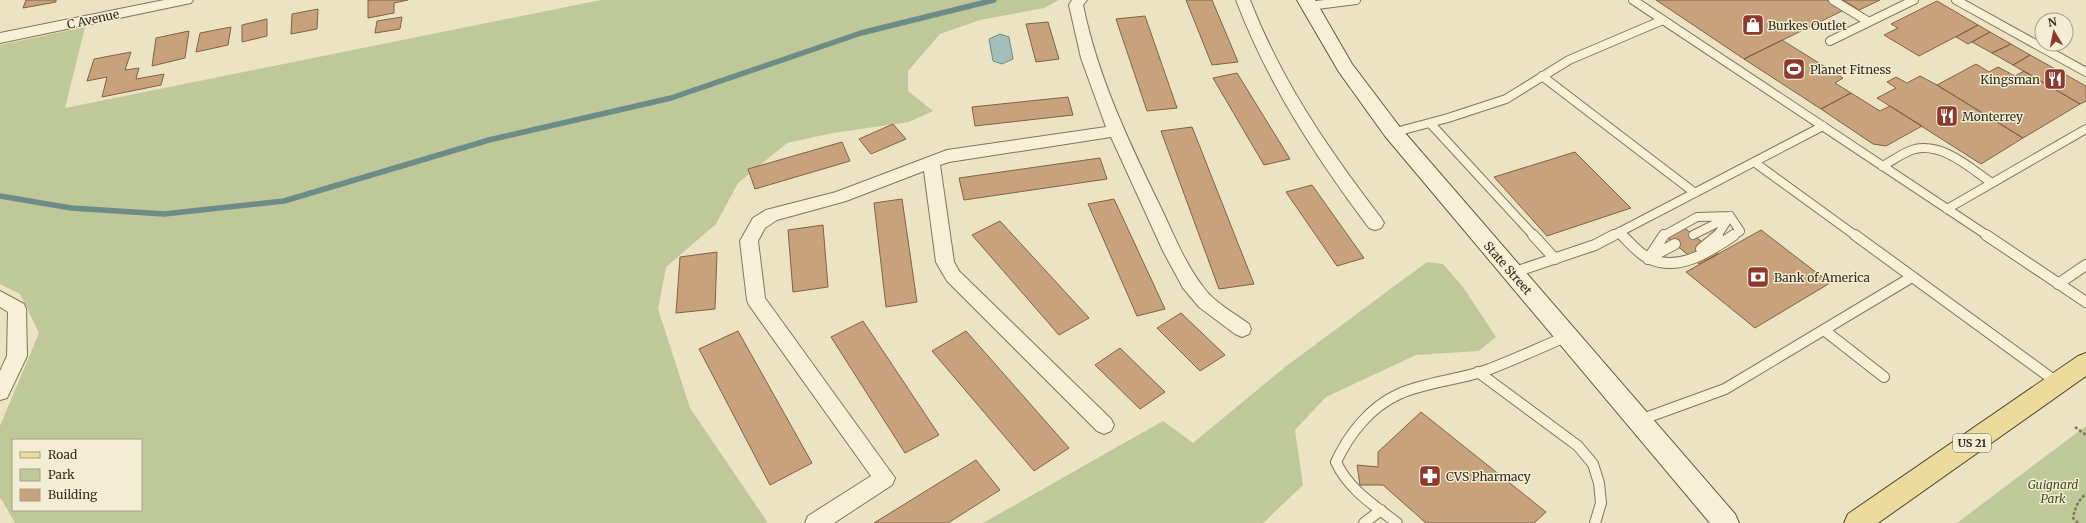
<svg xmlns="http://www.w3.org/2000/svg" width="2086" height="523" font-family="Merriweather,serif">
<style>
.green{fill:#bec898;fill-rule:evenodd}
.water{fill:#a5beb9;stroke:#6d8c87}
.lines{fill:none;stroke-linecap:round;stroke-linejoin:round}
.stream{stroke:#6d8c87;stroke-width:5.5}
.building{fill:#c7a27c;stroke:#826243}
.lane-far1-casing{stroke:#84755b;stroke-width:10}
.lane-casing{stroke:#84755b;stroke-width:12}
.street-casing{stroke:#84755b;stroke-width:2}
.secondary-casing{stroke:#66563f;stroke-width:2}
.primary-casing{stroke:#52432f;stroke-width:2}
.path{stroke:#84755b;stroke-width:2.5;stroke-dasharray:3 2;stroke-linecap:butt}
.lane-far1{stroke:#f6f0d6;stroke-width:8}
.lane{stroke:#f6f0d6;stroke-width:10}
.street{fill:#f6f0d6;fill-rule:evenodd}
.secondary{fill:#f6f0d6;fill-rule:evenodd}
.primary{fill:#ecdb9d;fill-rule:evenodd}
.labels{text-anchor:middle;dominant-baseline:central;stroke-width:3;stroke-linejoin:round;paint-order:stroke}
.shield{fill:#f3edd3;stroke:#6e6654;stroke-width:1}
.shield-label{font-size:11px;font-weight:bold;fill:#352c1e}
.street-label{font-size:12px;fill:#352c1e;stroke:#f3edd3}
.poi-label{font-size:12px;fill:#352c1e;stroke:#f3edd3;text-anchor:start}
.park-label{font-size:12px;font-style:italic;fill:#425026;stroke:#f3edd3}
</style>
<rect width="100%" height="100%" fill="#ebe3c3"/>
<path class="green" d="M 601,0 L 1059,0 L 1044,8 L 980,20 L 940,34 L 908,71 L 908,91 L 933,111 L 909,122 L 833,133 L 787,143 L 738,183 L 716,224 L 666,267 L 658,309 L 690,408 L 768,523 L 15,523 L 0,497 L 0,426 L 39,333 L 20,294 L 0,284 L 0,45 L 85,27 L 65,108 ZM 13,440 L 141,440 L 141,510 L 13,510 Z
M 1427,262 L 1443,264 L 1463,287 L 1496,337 L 1479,351 L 1416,355 L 1326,397 L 1295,430 L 1303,485 L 1263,523 L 983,523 L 1163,421 L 1193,443 L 1285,367 Z
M 2086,426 L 2086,523 L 1957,523 Z"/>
<path class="water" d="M 1000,34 L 1009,37 L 1013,59 L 1002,64 L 993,61 L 989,39 Z"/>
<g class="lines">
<path class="stream" d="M 0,196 L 71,208 L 164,214 L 284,201 L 489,140 L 671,98 L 861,33 L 994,0"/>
</g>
<path class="building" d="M 26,0 L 56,0 L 56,2 L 23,8 Z
M 368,0 L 408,0 L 394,3 L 394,13 L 368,18 Z
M 1186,0 L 1212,0 L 1238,62 L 1212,65 Z
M 1656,0 L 1827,0 L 1844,10 L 1744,59 Z
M 1843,0 L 1880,0 L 1859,10 Z
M 1937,1 L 1978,25 L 1919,56 L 1884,35 L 1898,28 L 1891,24 Z
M 318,9 L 317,29 L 291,34 L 292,14 Z
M 1145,16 L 1177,108 L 1147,111 L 1116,19 Z
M 402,17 L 400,29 L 375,33 L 377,21 Z
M 267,19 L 267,36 L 242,42 L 242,25 Z
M 1048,22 L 1059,59 L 1036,62 L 1026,24 Z
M 1978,25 L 1990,32 L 1968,44 L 1956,37 Z
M 231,27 L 228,45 L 196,52 L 200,33 Z
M 189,31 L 185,58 L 152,66 L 156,38 Z
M 1990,32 L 2011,44 L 1992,53 L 1972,42 Z
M 1782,40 L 1843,78 L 1835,83 L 1851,93 L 1821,109 L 1744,59 Z
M 2011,44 L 2030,55 L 2013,65 L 1992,53 Z
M 131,52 L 125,70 L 139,68 L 136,79 L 164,74 L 161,85 L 102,97 L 107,77 L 87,81 L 94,59 Z
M 2030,55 L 2086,86 L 2086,101 L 2080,104 L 2013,65 Z
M 1976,64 L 1989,72 L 1998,67 L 2015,76 L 2024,71 L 2080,104 L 2023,138 L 1937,85 Z
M 1237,73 L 1290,159 L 1264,165 L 1213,78 Z
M 1920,76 L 1937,85 L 2023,138 L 1981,164 L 1877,98 L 1896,88 L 1887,82 L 1896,77 L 1907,83 Z
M 1851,93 L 1880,111 L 1890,106 L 1922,126 L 1886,146 L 1873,144 L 1821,109 Z
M 1068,97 L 1073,115 L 975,126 L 972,107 Z
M 893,124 L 906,139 L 871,154 L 859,139 Z
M 1192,127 L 1254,284 L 1219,289 L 1161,131 Z
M 842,142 L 850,161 L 755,189 L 748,169 Z
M 1575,152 L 1631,208 L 1547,236 L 1494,177 Z
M 1100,158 L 1107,179 L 964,200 L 959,178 Z
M 1312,185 L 1364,258 L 1337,266 L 1286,192 Z
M 902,199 L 917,302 L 886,307 L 874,203 Z
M 1114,199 L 1165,309 L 1137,316 L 1088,204 Z
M 1000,221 L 1089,318 L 1059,335 L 972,235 Z
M 1680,224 L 1693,235 L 1718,254 L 1699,264 L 1664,235 Z
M 823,225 L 828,287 L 793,292 L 788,230 Z
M 1761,230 L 1830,283 L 1755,328 L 1686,272 Z
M 717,252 L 715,309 L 676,313 L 680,257 Z
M 1181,313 L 1225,355 L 1200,371 L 1157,328 Z
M 863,321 L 939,435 L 905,453 L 831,337 Z
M 738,331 L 812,463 L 770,485 L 699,349 Z
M 966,331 L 1069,448 L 1034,471 L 932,351 Z
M 1120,348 L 1165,392 L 1140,409 L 1095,365 Z
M 1421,412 L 1546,512 L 1534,523 L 1426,523 L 1383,485 L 1360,485 L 1357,465 L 1378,467 L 1378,452 Z
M 976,460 L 1000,490 L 948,523 L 874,523 Z"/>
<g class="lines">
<g class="lane-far1-casing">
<path id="lane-far1" d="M 1633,0 L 1988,236
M 1833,0 L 1869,22
M 1956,0 L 2086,72
M 1309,6 L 1356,0
M 1830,41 L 1914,0
M 1542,76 L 1695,193
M 1430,123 L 1534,236
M 1392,133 L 1448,118 L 1506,99 L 1569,60 L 1663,20
M 1754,162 L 1856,236
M 1882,166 C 1893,161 1903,152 1915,149 C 1944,143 1970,168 1992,183
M 1947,209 L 2086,129
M 1730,216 L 1740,231 L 1732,236
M 1619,232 L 1623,236
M 1693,235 L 1727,218
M 1612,236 L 1823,126
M 1663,236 L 1697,217 L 1730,216
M 1717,236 L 1730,216"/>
</g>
<g class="lane-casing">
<path id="lane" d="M 1533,235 L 1555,259
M 1622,235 C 1630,243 1638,253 1648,258 C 1678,273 1709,252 1734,235
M 1855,235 L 2058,383
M 1986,235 L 2086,302
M 1701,249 L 1718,235
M 1649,258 L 1675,244
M 1648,259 L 1664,235
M 1512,273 L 1595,245 L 1614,235
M 2058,284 L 2086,265
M 1824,330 L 1884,377
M 1478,372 L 1578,446 L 1593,464 L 1599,483 L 1601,503 L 1595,523
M 1640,420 L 1725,389 L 1912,277
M 1364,523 L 1381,510
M 1397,523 C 1374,505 1349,490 1336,462 C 1349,434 1370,407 1399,394 C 1425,382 1459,380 1487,370 C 1514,360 1541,347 1568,336"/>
</g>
<g class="street-casing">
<path id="street" d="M 164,0 L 193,0 L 191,3 L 186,4 L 0,43 L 0,33 Z
M 1072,0 L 1087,0 L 1083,5 C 1098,78 1129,142 1161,208 C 1174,235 1185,264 1204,288 C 1215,303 1234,313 1249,324 L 1251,329 L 1249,334 L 1242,337 L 1235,334 L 1199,307 L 1183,288 L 1163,251 L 1111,137 L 949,162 L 940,165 L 954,262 L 959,271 L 1111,419 L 1114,425 L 1111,431 L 1104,434 L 1097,431 L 947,281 L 936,262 L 924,171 L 846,201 L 777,220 L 765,228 L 758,241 L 765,298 L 895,478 L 892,485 L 834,523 L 805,523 L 808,516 L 871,476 L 749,305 L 747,300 L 740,241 L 753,218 L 766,210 L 836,192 L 947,150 L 1106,127 L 1081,58 L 1069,5 Z
M 1236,0 L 1250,0 C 1282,82 1328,149 1381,218 L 1384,223 L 1381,228 L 1375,230 L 1369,228 C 1315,156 1268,84 1236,0 Z
M 0,291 L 24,304 L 26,309 L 27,356 L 7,398 L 0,400 L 0,371 L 7,356 L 8,312 L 0,307 Z"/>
</g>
<g class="secondary-casing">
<path id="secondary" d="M 1297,0 L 1315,0 L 1352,64 L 1399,126 L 1735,514 L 1739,523 L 1710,523 L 1385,136 L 1339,72 Z"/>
</g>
<g class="primary-casing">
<path id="primary" d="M 2086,353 L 2086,376 L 1878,523 L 1844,523 L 1848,514 L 2078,356 Z"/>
</g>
<path class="path" d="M 2075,427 L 2086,435
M 2078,523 L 2073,518 C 2075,508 2078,500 2086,494"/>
<use href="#lane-far1" class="lane-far1"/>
<use href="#lane" class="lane"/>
<use href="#street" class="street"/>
<use href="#secondary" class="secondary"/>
<use href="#primary" class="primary"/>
</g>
<defs>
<g id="shop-square" transform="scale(1.15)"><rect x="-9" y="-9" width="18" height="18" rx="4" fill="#8f382f" stroke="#f3edd3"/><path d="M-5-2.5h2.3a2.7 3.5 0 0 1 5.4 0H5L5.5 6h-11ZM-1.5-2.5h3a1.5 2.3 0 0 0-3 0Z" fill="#fff"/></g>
<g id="stadium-square" transform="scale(1.15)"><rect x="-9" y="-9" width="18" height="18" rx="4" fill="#8f382f" stroke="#f3edd3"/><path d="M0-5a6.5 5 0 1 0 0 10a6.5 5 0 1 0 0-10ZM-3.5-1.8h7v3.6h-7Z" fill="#fff"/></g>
<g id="restaurant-square" transform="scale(1.15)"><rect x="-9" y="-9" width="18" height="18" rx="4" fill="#8f382f" stroke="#f3edd3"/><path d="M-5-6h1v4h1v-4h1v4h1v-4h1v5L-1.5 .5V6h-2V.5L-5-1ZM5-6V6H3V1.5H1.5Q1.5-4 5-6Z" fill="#fff"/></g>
<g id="bank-square" transform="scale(1.15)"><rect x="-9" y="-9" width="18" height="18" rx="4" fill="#8f382f" stroke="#f3edd3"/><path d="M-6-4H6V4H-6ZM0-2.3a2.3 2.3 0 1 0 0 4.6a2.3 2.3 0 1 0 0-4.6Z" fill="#fff"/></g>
<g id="pharmacy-square" transform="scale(1.15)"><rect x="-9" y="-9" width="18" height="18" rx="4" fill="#8f382f" stroke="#f3edd3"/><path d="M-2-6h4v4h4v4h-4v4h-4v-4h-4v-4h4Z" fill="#fff"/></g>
</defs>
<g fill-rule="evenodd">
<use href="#shop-square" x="1753" y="25"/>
<use href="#stadium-square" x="1794" y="69"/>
<use href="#restaurant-square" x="2055" y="79"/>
<use href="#restaurant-square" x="1947" y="116"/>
<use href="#bank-square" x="1758" y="277"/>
<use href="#pharmacy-square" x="1430" y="476"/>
</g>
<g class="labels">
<rect class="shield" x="1953" y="434" width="38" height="18" rx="3"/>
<g class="shield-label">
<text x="1972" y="443">US 21</text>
</g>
<g class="street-label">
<text transform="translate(93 19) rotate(-12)">C Avenue</text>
<text transform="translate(1508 268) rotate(49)">State Street</text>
</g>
<g class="poi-label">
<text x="1768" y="25">Burkes Outlet</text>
<text x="1810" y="69">Planet Fitness</text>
<text x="2040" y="79" text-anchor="end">Kingsman</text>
<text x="1962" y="116">Monterrey</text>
<text x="1774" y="277">Bank of America</text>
<text x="1446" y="476">CVS Pharmacy</text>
</g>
<g class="park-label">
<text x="2053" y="484">Guignard<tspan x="2053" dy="14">Park</tspan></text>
</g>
</g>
<rect x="12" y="439" width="130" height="72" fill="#f3edd3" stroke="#a7a08b"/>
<rect x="20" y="452" width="20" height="6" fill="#ecdb9d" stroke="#a7a08b"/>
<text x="48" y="459" font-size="12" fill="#352c1e">Road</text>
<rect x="20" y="469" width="20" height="12" fill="#bec898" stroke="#a7a08b"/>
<text x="48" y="479" font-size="12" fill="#352c1e">Park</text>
<rect x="20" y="489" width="20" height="12" fill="#c7a27c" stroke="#a7a08b"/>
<text x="48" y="499" font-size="12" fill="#352c1e">Building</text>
<g transform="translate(2054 32) rotate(350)"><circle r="19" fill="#f3edd3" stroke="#a7a08b"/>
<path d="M0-3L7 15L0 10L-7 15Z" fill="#8f382f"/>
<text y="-6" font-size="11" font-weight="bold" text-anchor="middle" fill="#352c1e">N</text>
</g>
</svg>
